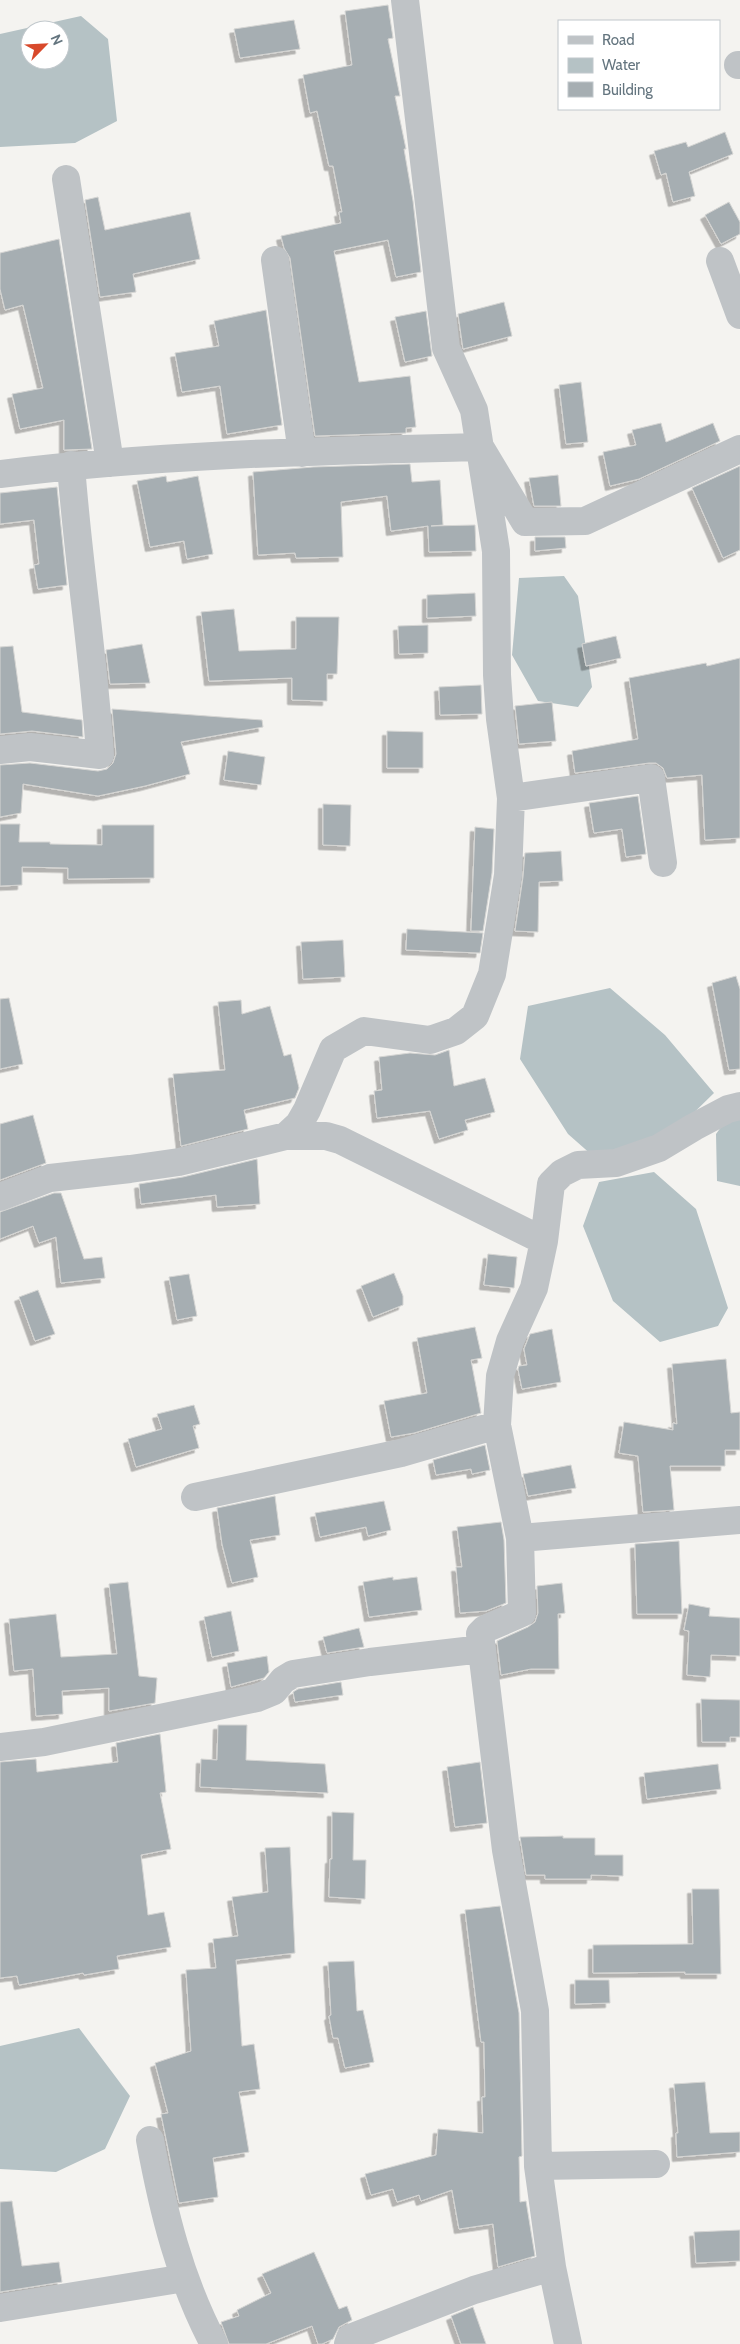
<svg xmlns="http://www.w3.org/2000/svg" width="740" height="2344" font-family="Cabin,sans-serif">
<style>
.water{fill:#b5c2c5;fill-rule:evenodd}
.building{fill:#a6aeb2;stroke:#d5d5d3;filter:url(#shadow)}
.lines{fill:none;stroke-linecap:round;stroke-linejoin:round}
.minor{stroke:#bfc3c6;stroke-width:28}
</style>
<defs>
<filter id="shadow"><feDropShadow dx="-4.5" dy="4.5" stdDeviation="0" flood-color="#0004"/></filter>
</defs>
<rect width="100%" height="100%" fill="#f4f3f0"/>
<path class="water" d="M 81,16 L 108,39 L 117,121 L 75,143 L 0,147 L 0,34 ZM 30,30 L 60,30 L 60,60 L 30,60 Z
M 564,576 L 578,596 L 592,687 L 578,707 L 538,701 L 512,655 L 519,578 Z
M 610,988 L 665,1035 L 714,1093 L 668,1138 L 593,1156 L 568,1134 L 520,1059 L 528,1006 Z
M 740,1110 L 740,1186 L 717,1181 L 716,1134 L 732,1112 Z
M 654,1172 L 696,1209 L 728,1308 L 718,1326 L 660,1342 L 613,1301 L 583,1226 L 599,1182 Z
M 79,2028 L 130,2096 L 105,2149 L 56,2172 L 0,2169 L 0,2046 Z"/>
<path class="building" d="M 388,5 L 393,38 L 388,39 L 400,96 L 395,96 L 406,149 L 404,149 L 413,201 L 421,272 L 396,277 L 388,240 L 334,251 L 359,382 L 410,376 L 416,427 L 406,428 L 406,433 L 315,436 L 290,258 L 284,248 L 281,236 L 341,223 L 339,212 L 342,212 L 333,166 L 329,166 L 317,111 L 310,113 L 303,75 L 352,65 L 345,11 Z
M 294,20 L 300,49 L 240,58 L 234,29 Z
M 725,132 L 733,154 L 689,172 L 695,196 L 673,202 L 666,173 L 661,175 L 654,151 L 686,142 L 688,147 Z
M 98,197 L 105,230 L 190,212 L 200,259 L 133,274 L 136,292 L 100,297 L 85,200 Z
M 729,202 L 740,222 L 740,234 L 721,244 L 705,215 Z
M 59,239 L 92,449 L 64,450 L 64,420 L 20,429 L 12,394 L 43,388 L 23,305 L 5,310 L 0,289 L 0,253 Z
M 504,302 L 512,336 L 463,349 L 458,314 Z
M 266,310 L 282,425 L 227,434 L 220,386 L 182,392 L 175,353 L 219,346 L 214,321 Z
M 426,311 L 432,356 L 405,362 L 395,317 Z
M 581,382 L 588,442 L 566,444 L 559,385 Z
M 661,423 L 666,442 L 713,423 L 720,441 L 639,479 L 610,486 L 603,452 L 636,445 L 632,430 Z
M 410,464 L 412,482 L 440,480 L 443,525 L 431,526 L 475,525 L 476,551 L 429,552 L 428,526 L 391,531 L 387,496 L 341,502 L 343,557 L 296,558 L 295,553 L 258,555 L 253,472 L 313,467 Z
M 740,466 L 740,550 L 723,558 L 692,488 Z
M 558,475 L 561,506 L 534,506 L 529,478 Z
M 166,476 L 167,482 L 198,476 L 213,554 L 187,559 L 184,541 L 150,547 L 137,481 Z
M 57,487 L 67,585 L 38,589 L 34,565 L 39,564 L 34,520 L 0,524 L 0,493 Z
M 535,537 L 565,537 L 566,548 L 535,551 Z
M 475,593 L 476,616 L 427,618 L 427,595 Z
M 234,609 L 239,651 L 296,649 L 296,617 L 339,617 L 337,674 L 327,674 L 327,701 L 292,700 L 292,678 L 209,681 L 201,612 Z
M 428,625 L 428,653 L 399,654 L 398,626 Z
M 616,636 L 621,658 L 586,666 L 582,644 Z
M 142,644 L 150,683 L 110,684 L 106,650 Z
M 13,646 L 22,712 L 82,720 L 83,737 L 32,731 L 0,734 L 0,647 Z
M 740,658 L 740,838 L 705,840 L 702,775 L 667,778 L 663,768 L 656,763 L 649,763 L 575,773 L 572,751 L 638,739 L 629,678 L 706,663 L 707,666 Z
M 481,685 L 482,714 L 440,715 L 439,687 Z
M 552,702 L 556,741 L 519,744 L 515,706 Z
M 112,709 L 262,720 L 263,727 L 181,742 L 190,774 L 145,786 L 98,796 L 23,784 L 21,813 L 0,817 L 0,765 L 30,763 L 98,771 L 107,769 L 113,763 L 116,754 Z
M 387,731 L 423,732 L 423,768 L 387,768 Z
M 228,751 L 265,757 L 261,785 L 224,780 Z
M 638,796 L 646,854 L 626,857 L 622,829 L 594,833 L 589,803 Z
M 323,804 L 351,805 L 350,846 L 323,845 Z
M 0,824 L 20,824 L 19,842 L 50,842 L 50,844 L 102,845 L 102,825 L 154,825 L 154,878 L 68,879 L 68,868 L 22,867 L 22,885 L 0,886 Z
M 475,827 L 494,829 L 492,873 L 483,931 L 471,931 Z
M 561,851 L 563,881 L 539,882 L 538,932 L 515,931 L 523,877 L 525,853 Z
M 407,929 L 483,933 L 480,953 L 406,950 Z
M 343,940 L 345,977 L 303,979 L 301,942 Z
M 736,976 L 740,989 L 740,1069 L 729,1070 L 712,983 Z
M 9,998 L 23,1064 L 0,1069 L 0,999 Z
M 241,1000 L 242,1014 L 270,1006 L 284,1056 L 291,1054 L 299,1088 L 295,1098 L 244,1110 L 248,1129 L 181,1146 L 173,1074 L 225,1070 L 218,1002 Z
M 449,1050 L 454,1086 L 485,1078 L 495,1112 L 465,1120 L 468,1130 L 439,1139 L 430,1111 L 377,1118 L 374,1091 L 382,1090 L 379,1057 L 410,1053 L 435,1055 Z
M 33,1115 L 46,1163 L 0,1180 L 0,1124 Z
M 257,1159 L 260,1204 L 217,1207 L 216,1195 L 141,1204 L 139,1184 L 183,1177 Z
M 54,1193 L 61,1193 L 84,1259 L 102,1257 L 105,1278 L 61,1283 L 56,1237 L 39,1243 L 33,1226 L 0,1239 L 0,1212 Z
M 488,1254 L 517,1257 L 514,1288 L 484,1285 Z
M 394,1273 L 403,1296 L 403,1305 L 373,1317 L 361,1286 Z
M 189,1274 L 197,1316 L 177,1320 L 169,1277 Z
M 38,1290 L 55,1334 L 35,1341 L 19,1297 Z
M 475,1327 L 482,1358 L 471,1360 L 481,1413 L 414,1433 L 391,1437 L 384,1401 L 427,1393 L 417,1338 Z
M 552,1329 L 561,1382 L 522,1389 L 518,1369 L 519,1366 L 527,1365 L 524,1349 L 530,1334 Z
M 726,1359 L 731,1413 L 740,1412 L 740,1450 L 725,1450 L 725,1466 L 670,1466 L 674,1510 L 643,1512 L 638,1456 L 619,1453 L 624,1422 L 673,1430 L 673,1423 L 677,1424 L 672,1364 Z
M 194,1405 L 200,1424 L 193,1426 L 199,1448 L 136,1467 L 128,1439 L 162,1429 L 157,1414 Z
M 485,1445 L 490,1470 L 472,1474 L 471,1469 L 436,1475 L 433,1460 Z
M 571,1465 L 576,1488 L 528,1496 L 523,1474 Z
M 275,1496 L 280,1535 L 250,1540 L 258,1577 L 232,1583 L 222,1544 L 217,1508 Z
M 384,1501 L 391,1530 L 368,1536 L 366,1527 L 320,1537 L 315,1513 Z
M 501,1522 L 504,1540 L 506,1603 L 486,1611 L 460,1613 L 456,1567 L 462,1567 L 457,1527 Z
M 679,1541 L 682,1614 L 637,1614 L 635,1544 Z
M 393,1577 L 393,1580 L 417,1577 L 422,1610 L 369,1617 L 363,1582 Z
M 128,1582 L 139,1676 L 157,1678 L 155,1703 L 109,1711 L 109,1688 L 62,1691 L 63,1714 L 36,1716 L 33,1669 L 14,1671 L 9,1619 L 56,1614 L 61,1657 L 117,1654 L 109,1584 Z
M 562,1583 L 565,1613 L 558,1614 L 559,1669 L 531,1669 L 501,1675 L 497,1641 L 528,1627 L 535,1622 L 538,1613 L 537,1586 Z
M 689,1604 L 710,1608 L 709,1616 L 740,1618 L 740,1656 L 711,1655 L 710,1677 L 687,1675 L 689,1631 L 684,1630 Z
M 231,1611 L 239,1651 L 212,1657 L 204,1617 Z
M 359,1628 L 364,1647 L 327,1653 L 323,1637 Z
M 267,1656 L 269,1672 L 264,1678 L 231,1687 L 227,1663 Z
M 341,1682 L 343,1695 L 295,1702 L 293,1692 L 298,1689 Z
M 701,1699 L 740,1700 L 740,1737 L 730,1737 L 730,1742 L 702,1742 Z
M 218,1725 L 247,1725 L 246,1760 L 325,1764 L 328,1793 L 200,1787 L 201,1759 L 217,1760 Z
M 160,1734 L 166,1792 L 160,1793 L 171,1849 L 141,1855 L 148,1915 L 164,1912 L 171,1947 L 117,1956 L 119,1969 L 84,1975 L 83,1973 L 19,1985 L 17,1976 L 0,1978 L 0,1762 L 36,1759 L 37,1772 L 118,1762 L 116,1743 Z
M 480,1762 L 487,1823 L 455,1827 L 447,1767 Z
M 718,1764 L 721,1789 L 647,1799 L 644,1773 Z
M 332,1812 L 354,1813 L 353,1860 L 366,1860 L 365,1899 L 329,1897 L 330,1859 L 332,1859 Z
M 563,1836 L 563,1838 L 595,1838 L 595,1855 L 623,1855 L 623,1876 L 591,1875 L 591,1879 L 545,1879 L 545,1875 L 526,1875 L 520,1837 Z
M 290,1847 L 295,1953 L 236,1960 L 242,2046 L 254,2044 L 260,2089 L 239,2092 L 249,2152 L 213,2158 L 218,2197 L 179,2203 L 161,2114 L 168,2113 L 155,2063 L 191,2051 L 186,1970 L 216,1968 L 213,1939 L 238,1936 L 232,1897 L 268,1892 L 265,1848 Z
M 692,1889 L 719,1889 L 721,1974 L 685,1974 L 685,1972 L 593,1973 L 593,1945 L 693,1944 Z
M 500,1906 L 519,2013 L 522,2156 L 519,2157 L 520,2202 L 526,2201 L 535,2256 L 498,2267 L 493,2224 L 459,2229 L 452,2190 L 421,2201 L 419,2195 L 397,2202 L 393,2189 L 371,2195 L 365,2174 L 436,2155 L 438,2129 L 483,2133 L 482,2097 L 485,2097 L 484,2042 L 481,2042 L 465,1910 Z
M 354,1961 L 357,2011 L 363,2010 L 374,2062 L 345,2068 L 338,2038 L 333,2038 L 329,2016 L 331,2015 L 328,1962 Z
M 575,1980 L 609,1980 L 610,2003 L 575,2004 Z
M 705,2082 L 710,2133 L 740,2132 L 740,2152 L 677,2157 L 676,2133 L 678,2133 L 674,2084 Z
M 12,2201 L 22,2266 L 59,2262 L 62,2282 L 0,2292 L 0,2202 Z
M 740,2230 L 740,2261 L 696,2263 L 694,2232 Z
M 314,2252 L 339,2309 L 347,2306 L 352,2320 L 339,2327 L 333,2339 L 322,2344 L 318,2344 L 312,2326 L 266,2344 L 229,2344 L 221,2322 L 239,2316 L 237,2310 L 271,2293 L 262,2274 Z
M 473,2307 L 486,2344 L 461,2344 L 451,2316 Z"/>
<g class="lines">
<path class="minor" d="M 405,0 L 446,348 L 474,410 L 496,551 L 497,675 L 500,719 L 511,798 L 651,778 L 663,863
M 738,65 L 740,65
M 66,179 L 110,463
M 275,260 L 302,453
M 720,261 L 740,315
M 0,474 C 159,454 320,451 480,447 L 525,522 L 585,521 L 740,449
M 0,750 L 30,747 L 100,755 C 94,658 78,562 71,465
M 286,1136 L 326,1136 L 340,1140 L 544,1241
M 0,1197 L 50,1178 L 130,1169 L 179,1162 L 286,1136 L 299,1124 L 307,1110 L 333,1049 L 364,1031 L 430,1040 L 456,1031 L 475,1016 L 492,974 L 508,875 L 511,798
M 195,1497 L 401,1453 L 497,1425 L 500,1376 L 510,1341 L 534,1288 L 544,1241 L 551,1184 L 562,1173 L 578,1165 L 616,1163 L 659,1148 L 694,1127 L 728,1109 L 740,1106
M 520,1538 L 740,1520
M 0,1747 L 44,1742 L 257,1698 L 274,1691 L 283,1680 L 293,1674 L 370,1662 L 482,1649
M 150,2140 C 163,2211 180,2280 214,2344
M 538,2166 L 656,2164
M 552,2267 L 568,2344
M 0,2308 L 185,2278
M 348,2344 L 350,2338 L 474,2290 L 552,2267 L 538,2166 L 535,2011 L 506,1850 L 480,1634 L 485,1629 L 522,1613 L 520,1538 L 497,1425"/>
</g>
<rect x="558" y="20" width="162" height="90" fill="#ffffff" stroke="#c1c8cc"/>
<rect x="568" y="36" width="25" height="8" fill="#bfc3c6" stroke="#c1c8cc"/>
<text x="602" y="45" font-size="15" fill="#64757f">Road</text>
<rect x="568" y="58" width="25" height="15" fill="#b5c2c5" stroke="#c1c8cc"/>
<text x="602" y="70" font-size="15" fill="#64757f">Water</text>
<rect x="568" y="82" width="25" height="15" fill="#a6aeb2" stroke="#c1c8cc"/>
<text x="602" y="95" font-size="15" fill="#64757f">Building</text>
<g transform="translate(45 45) rotate(66)"><circle r="24" fill="#ffffff" stroke="#c1c8cc"/>
<path d="M0-4L9 19L0 12L-9 19Z" fill="#d8492b"/>
<text y="-8" font-size="14" font-weight="bold" text-anchor="middle" fill="#64757f">N</text>
</g>
</svg>
